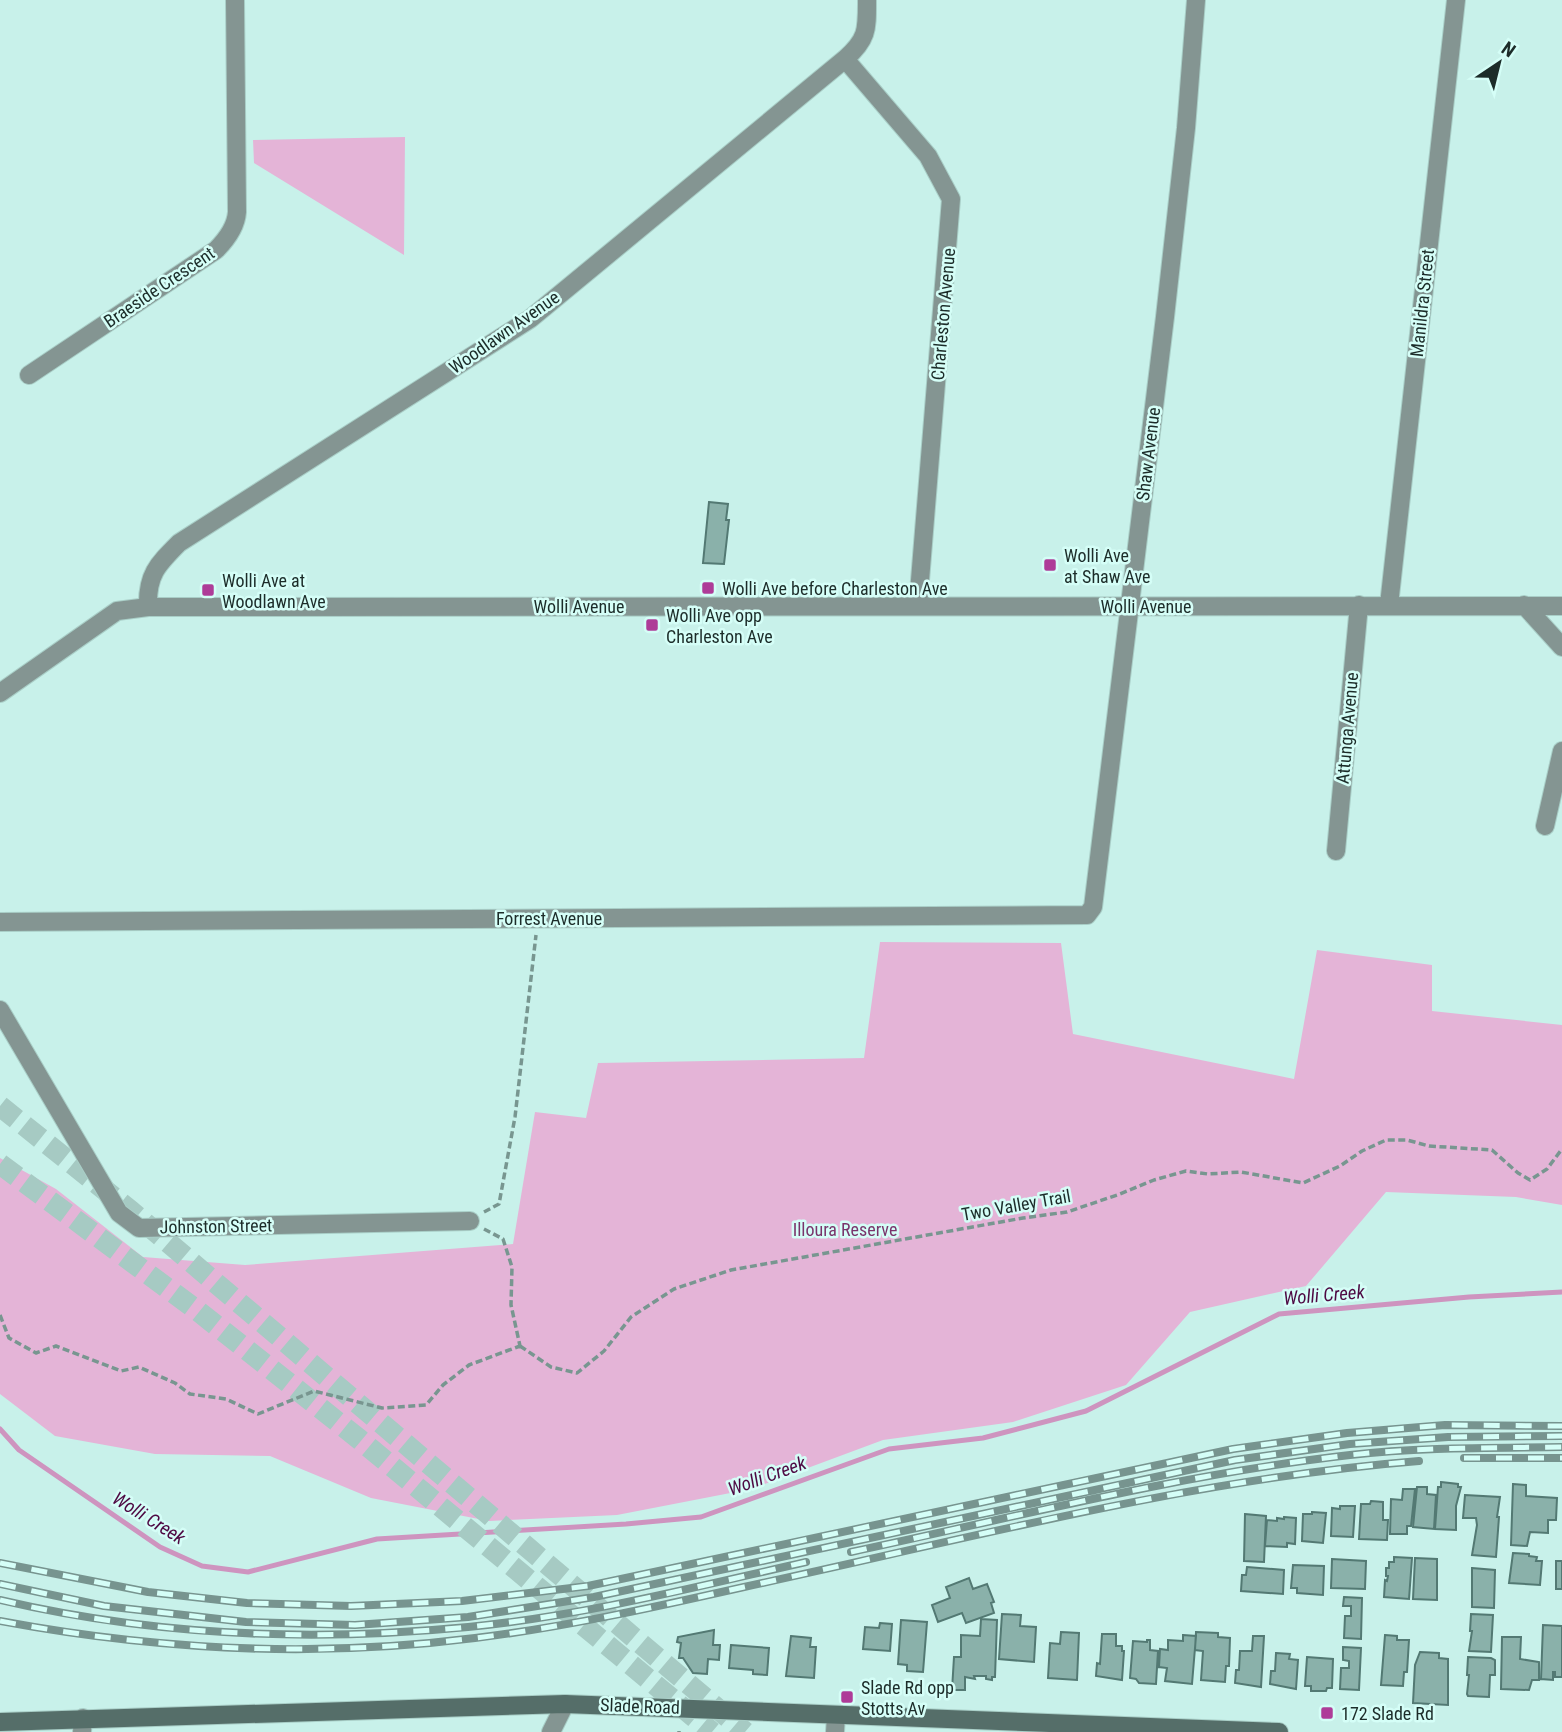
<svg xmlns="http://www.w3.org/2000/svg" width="1562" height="1732" font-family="'Roboto Condensed',sans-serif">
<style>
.green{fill:#e4b4d7}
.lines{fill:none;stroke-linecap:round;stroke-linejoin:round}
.stream{stroke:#ce94bf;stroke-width:5}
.building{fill:#8ab1aa;stroke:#537973;stroke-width:2}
.motorway-tunnel{stroke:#a6cac3;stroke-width:21;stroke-dasharray:21 10;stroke-linecap:butt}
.minor-casing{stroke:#a9cec7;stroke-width:20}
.secondary-casing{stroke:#a9cec7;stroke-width:20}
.path{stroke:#789690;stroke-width:3.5;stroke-dasharray:7 3.5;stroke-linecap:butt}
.minor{stroke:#849592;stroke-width:18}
.secondary{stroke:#556e69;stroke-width:18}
.rail-casing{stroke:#77948f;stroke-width:8}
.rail{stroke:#d5fef7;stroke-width:5;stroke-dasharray:16;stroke-linecap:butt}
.poi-dot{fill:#ae3c98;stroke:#d5fef7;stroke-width:2.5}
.labels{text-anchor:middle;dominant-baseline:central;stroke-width:5;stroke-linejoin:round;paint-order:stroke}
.street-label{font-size:18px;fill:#1c2c29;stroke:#d5fef7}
.poi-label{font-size:18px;fill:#1c2c29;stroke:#d5fef7;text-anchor:start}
.park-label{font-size:18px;fill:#79346b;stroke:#d5fef7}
.water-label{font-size:19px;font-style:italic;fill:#4e0943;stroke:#d5fef7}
</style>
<rect width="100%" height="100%" fill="#c8f1ea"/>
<path class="green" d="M 405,137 L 404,255 L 254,163 L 253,140 Z
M 880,942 L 1061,943 L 1073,1034 L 1294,1079 L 1317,950 L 1432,965 L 1432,1011 L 1562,1025 L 1562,1205 L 1516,1197 L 1386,1192 L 1306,1286 L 1190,1312 L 1126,1385 L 1013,1422 L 883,1440 L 751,1489 L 617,1515 L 489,1521 L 371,1498 L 270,1456 L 155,1454 L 55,1436 L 0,1394 L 0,1158 L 56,1189 L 143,1257 L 245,1265 L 513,1244 L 535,1112 L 586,1118 L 598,1063 L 864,1058 Z"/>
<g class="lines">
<path class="stream" d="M 0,1429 L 19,1450 L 160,1547 L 202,1566 L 248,1572 L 377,1539 L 626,1524 L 701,1517 L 889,1449 L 983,1438 L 1086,1411 L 1279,1314 L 1469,1297 L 1562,1292"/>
</g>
<path class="building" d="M 709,502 L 728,504 L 726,520 L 729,520 L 724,564 L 703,563 Z
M 1441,1482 L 1458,1484 L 1458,1487 L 1461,1487 L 1456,1506 L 1456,1530 L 1435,1529 L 1438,1487 L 1441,1487 Z
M 1513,1484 L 1526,1485 L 1526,1496 L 1557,1498 L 1556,1520 L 1548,1520 L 1548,1533 L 1530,1532 L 1527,1546 L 1511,1545 Z
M 1417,1487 L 1427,1487 L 1427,1494 L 1436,1495 L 1434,1529 L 1413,1527 Z
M 1403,1489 L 1415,1489 L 1411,1526 L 1407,1526 L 1407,1534 L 1390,1534 L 1391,1499 L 1402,1500 Z
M 1465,1495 L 1500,1497 L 1497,1517 L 1499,1517 L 1496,1557 L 1472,1555 L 1477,1525 L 1476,1518 L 1463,1518 Z
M 1371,1501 L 1383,1502 L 1383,1520 L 1388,1520 L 1387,1540 L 1359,1539 L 1361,1504 L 1370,1504 Z
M 1340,1506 L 1355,1506 L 1353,1537 L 1331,1536 L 1332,1508 L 1340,1509 Z
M 1312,1512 L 1326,1513 L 1323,1543 L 1302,1541 L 1303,1514 L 1312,1514 Z
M 1245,1514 L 1266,1516 L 1264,1562 L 1244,1561 Z
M 1284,1517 L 1296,1518 L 1295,1544 L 1287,1543 L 1287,1547 L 1265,1546 L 1267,1520 L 1277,1521 L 1277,1518 L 1284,1519 Z
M 1513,1553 L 1529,1554 L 1529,1556 L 1537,1557 L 1536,1561 L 1542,1561 L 1540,1585 L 1509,1583 Z
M 1394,1557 L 1412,1558 L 1409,1599 L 1384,1597 L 1385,1580 L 1387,1581 L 1388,1576 L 1386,1576 L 1386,1568 L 1389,1568 L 1389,1562 L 1394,1562 Z
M 1415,1558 L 1437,1559 L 1437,1600 L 1413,1599 Z
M 1332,1559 L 1366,1561 L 1365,1589 L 1331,1588 Z
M 1556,1561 L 1562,1561 L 1562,1589 L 1556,1589 Z
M 1293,1565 L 1324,1566 L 1323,1595 L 1297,1593 L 1297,1588 L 1291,1588 Z
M 1247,1567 L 1284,1570 L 1283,1594 L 1241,1591 L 1242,1575 L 1246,1575 Z
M 1472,1568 L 1495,1570 L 1494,1608 L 1472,1607 Z
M 969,1578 L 973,1589 L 987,1584 L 994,1602 L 991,1603 L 994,1613 L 966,1623 L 962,1613 L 938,1622 L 932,1605 L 950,1598 L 946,1587 Z
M 1344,1597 L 1362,1598 L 1361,1639 L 1344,1638 L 1345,1616 L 1351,1616 L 1351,1606 L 1343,1606 Z
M 1002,1614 L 1021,1615 L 1020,1626 L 1036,1627 L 1034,1662 L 999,1659 Z
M 1471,1614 L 1493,1615 L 1491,1652 L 1469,1651 L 1472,1631 L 1470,1631 Z
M 981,1619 L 997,1620 L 995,1677 L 992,1677 L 992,1680 L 986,1679 L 986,1676 L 974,1676 L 975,1679 L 965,1677 L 965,1690 L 952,1690 L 954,1657 L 961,1657 L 961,1635 L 980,1636 Z
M 901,1620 L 927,1622 L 923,1672 L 907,1671 L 907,1665 L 898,1664 Z
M 880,1623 L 892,1624 L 890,1651 L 863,1649 L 865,1627 L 879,1628 Z
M 1543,1625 L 1562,1626 L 1562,1677 L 1555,1677 L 1555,1672 L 1553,1672 L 1553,1680 L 1541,1679 Z
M 714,1630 L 713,1645 L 720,1645 L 719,1660 L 708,1659 L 707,1674 L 693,1673 L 683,1658 L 679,1658 L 681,1643 L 677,1642 L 678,1637 Z
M 1061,1632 L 1079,1633 L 1077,1680 L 1048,1678 L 1050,1643 L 1060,1644 Z
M 1196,1632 L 1218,1633 L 1218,1637 L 1230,1638 L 1229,1666 L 1226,1666 L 1225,1682 L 1201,1680 L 1203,1651 L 1195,1650 Z
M 1102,1634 L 1116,1634 L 1116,1646 L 1122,1646 L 1122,1651 L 1124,1651 L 1122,1680 L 1096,1676 L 1097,1663 L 1100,1664 Z
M 1183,1635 L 1196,1636 L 1192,1684 L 1165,1681 L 1167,1668 L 1159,1667 L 1160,1649 L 1168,1650 L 1168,1640 L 1183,1641 Z
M 1385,1635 L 1397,1636 L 1397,1640 L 1409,1640 L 1407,1672 L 1404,1672 L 1403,1686 L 1381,1685 Z
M 791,1636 L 811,1638 L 810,1647 L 816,1647 L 814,1678 L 786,1676 Z
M 1253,1636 L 1264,1636 L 1261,1687 L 1235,1683 L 1236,1670 L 1239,1670 L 1240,1651 L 1252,1651 Z
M 1502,1637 L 1521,1637 L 1520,1659 L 1539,1662 L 1539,1680 L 1532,1680 L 1529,1690 L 1501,1689 Z
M 1147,1640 L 1150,1640 L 1150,1650 L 1158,1651 L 1156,1684 L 1139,1683 L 1136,1679 L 1130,1678 L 1133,1641 L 1147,1642 Z
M 731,1645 L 769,1648 L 767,1675 L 753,1674 L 753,1670 L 729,1668 Z
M 1343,1647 L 1361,1648 L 1359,1690 L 1340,1689 L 1341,1668 L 1349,1668 L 1349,1661 L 1343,1660 Z
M 1420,1652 L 1439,1653 L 1439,1658 L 1448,1659 L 1448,1705 L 1413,1703 L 1415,1665 Z
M 1276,1653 L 1290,1654 L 1289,1659 L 1298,1660 L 1296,1689 L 1270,1684 L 1271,1671 L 1275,1671 Z
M 1307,1657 L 1333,1659 L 1332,1688 L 1327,1688 L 1326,1691 L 1311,1691 L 1311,1686 L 1305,1686 Z
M 1468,1657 L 1491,1658 L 1495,1660 L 1495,1675 L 1490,1675 L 1489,1697 L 1468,1696 L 1467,1694 L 1469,1675 L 1467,1675 Z"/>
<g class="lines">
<path class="motorway-tunnel" d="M 0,1106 L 131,1211 L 745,1732
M 0,1164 L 198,1311 L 359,1439 L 712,1732"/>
<g class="minor-casing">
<path id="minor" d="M 845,59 L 928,156 L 951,199 L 918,605
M 29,375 L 216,250 C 227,239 236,227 237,212 L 235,0
M 1389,605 L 1456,0
M 1524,605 L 1562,647
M 148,607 C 147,575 157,565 179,543 L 530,319 L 845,59 C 868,39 867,29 867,0
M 0,693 L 117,611 L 148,607 L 1562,606
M 1545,826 L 1562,751
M 1336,851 L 1359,605
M 0,922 L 1087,915 L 1093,907 L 1165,317 L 1186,128 L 1196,0
M 0,1010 L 119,1213 L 139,1228 L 470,1221
M 82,1732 L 83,1718
M 551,1732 L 565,1704
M 835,1732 L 836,1715"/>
</g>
<g class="secondary-casing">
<path id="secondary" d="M 0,1722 L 565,1704 L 1279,1732"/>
</g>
<path class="path" d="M 484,1212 L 499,1204 L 515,1117 L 536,935
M 484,1229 L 503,1239 L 512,1267 L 511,1305 L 520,1346
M 0,1315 L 9,1338 L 36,1353 L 56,1346 L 121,1371 L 139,1367 L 175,1383 L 190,1394 L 226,1399 L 258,1414 L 314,1391 L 382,1408 L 426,1405 L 443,1385 L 469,1365 L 520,1346
M 520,1346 L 551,1367 L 577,1373 L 604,1351 L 631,1317 L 674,1289 L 731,1270 L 1023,1218 L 1067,1212 L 1120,1194 L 1154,1180 L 1186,1171 L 1208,1174 L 1241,1172 L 1303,1183 L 1340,1166 L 1362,1151 L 1386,1140 L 1407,1140 L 1429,1146 L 1492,1150 L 1518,1173 L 1530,1180 L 1547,1169 L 1562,1149
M 679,1732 L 679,1731"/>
<use href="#minor" class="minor"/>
<use href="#secondary" class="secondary"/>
<g class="rail-casing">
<path id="rail" d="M 1464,1458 L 1562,1458
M 851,1552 C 1016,1517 1182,1474 1350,1455 C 1421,1447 1491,1448 1562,1447
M 0,1563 L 148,1592 L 247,1603 L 351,1606 L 462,1601 L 588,1586 L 1233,1449 L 1347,1433 L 1445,1425 L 1562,1426
M 0,1584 L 104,1606 L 246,1622 L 355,1625 L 468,1617 L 594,1597 L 1235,1460 L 1350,1444 L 1448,1437 L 1562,1436
M 0,1600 C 154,1636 311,1642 468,1627 C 582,1616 695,1587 806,1562
M 0,1621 C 156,1650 317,1658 475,1638 C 566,1627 655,1607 744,1587 C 967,1539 1191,1479 1419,1461"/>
</g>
<use href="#rail" class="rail"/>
</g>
<g class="poi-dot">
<rect x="1043" y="558" width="14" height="14" rx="3.5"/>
<rect x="701" y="581" width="14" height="14" rx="3.5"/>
<rect x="201" y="583" width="14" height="14" rx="3.5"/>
<rect x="645" y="618" width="14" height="14" rx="3.5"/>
<rect x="840" y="1690" width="14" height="14" rx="3.5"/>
<rect x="1320" y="1706" width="14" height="14" rx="3.5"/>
</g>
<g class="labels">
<g class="street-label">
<text transform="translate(159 287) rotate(-34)">Braeside Crescent</text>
<text transform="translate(1422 303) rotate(-84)">Manildra Street</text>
<text transform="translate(943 314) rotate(-85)">Charleston Avenue</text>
<text transform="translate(504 332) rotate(-35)">Woodlawn Avenue</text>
<text transform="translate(1148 454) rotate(-83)">Shaw Avenue</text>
<text x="579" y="606">Wolli Avenue</text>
<text x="1146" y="606">Wolli Avenue</text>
<text transform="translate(1347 728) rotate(-85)">Attunga Avenue</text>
<text x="549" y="918">Forrest Avenue</text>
<text transform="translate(1016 1205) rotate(-10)">Two Valley Trail</text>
<text transform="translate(216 1226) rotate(-1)">Johnston Street</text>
<text transform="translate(640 1706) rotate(2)">Slade Road</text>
</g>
<g class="poi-label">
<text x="1064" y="555">Wolli Ave<tspan x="1064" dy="21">at Shaw Ave</tspan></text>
<text x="222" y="580">Wolli Ave at<tspan x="222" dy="21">Woodlawn Ave</tspan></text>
<text x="722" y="588">Wolli Ave before Charleston Ave</text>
<text x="666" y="615">Wolli Ave opp<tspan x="666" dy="21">Charleston Ave</tspan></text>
<text x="861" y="1687">Slade Rd opp<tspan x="861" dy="21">Stotts Av</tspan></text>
<text x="1341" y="1713">172 Slade Rd</text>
</g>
<g class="park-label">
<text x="845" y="1229">Illoura Reserve</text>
</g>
<g class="water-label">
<text transform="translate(1324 1295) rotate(-5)">Wolli Creek</text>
<text transform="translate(767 1476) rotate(-20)">Wolli Creek</text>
<text transform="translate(149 1518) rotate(32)">Wolli Creek</text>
</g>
</g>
<g transform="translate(1499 63) rotate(35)" stroke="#d5fef7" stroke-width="5" paint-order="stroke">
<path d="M0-5L12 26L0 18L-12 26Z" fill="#1c2c29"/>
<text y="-10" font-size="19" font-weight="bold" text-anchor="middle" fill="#1c2c29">N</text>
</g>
</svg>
